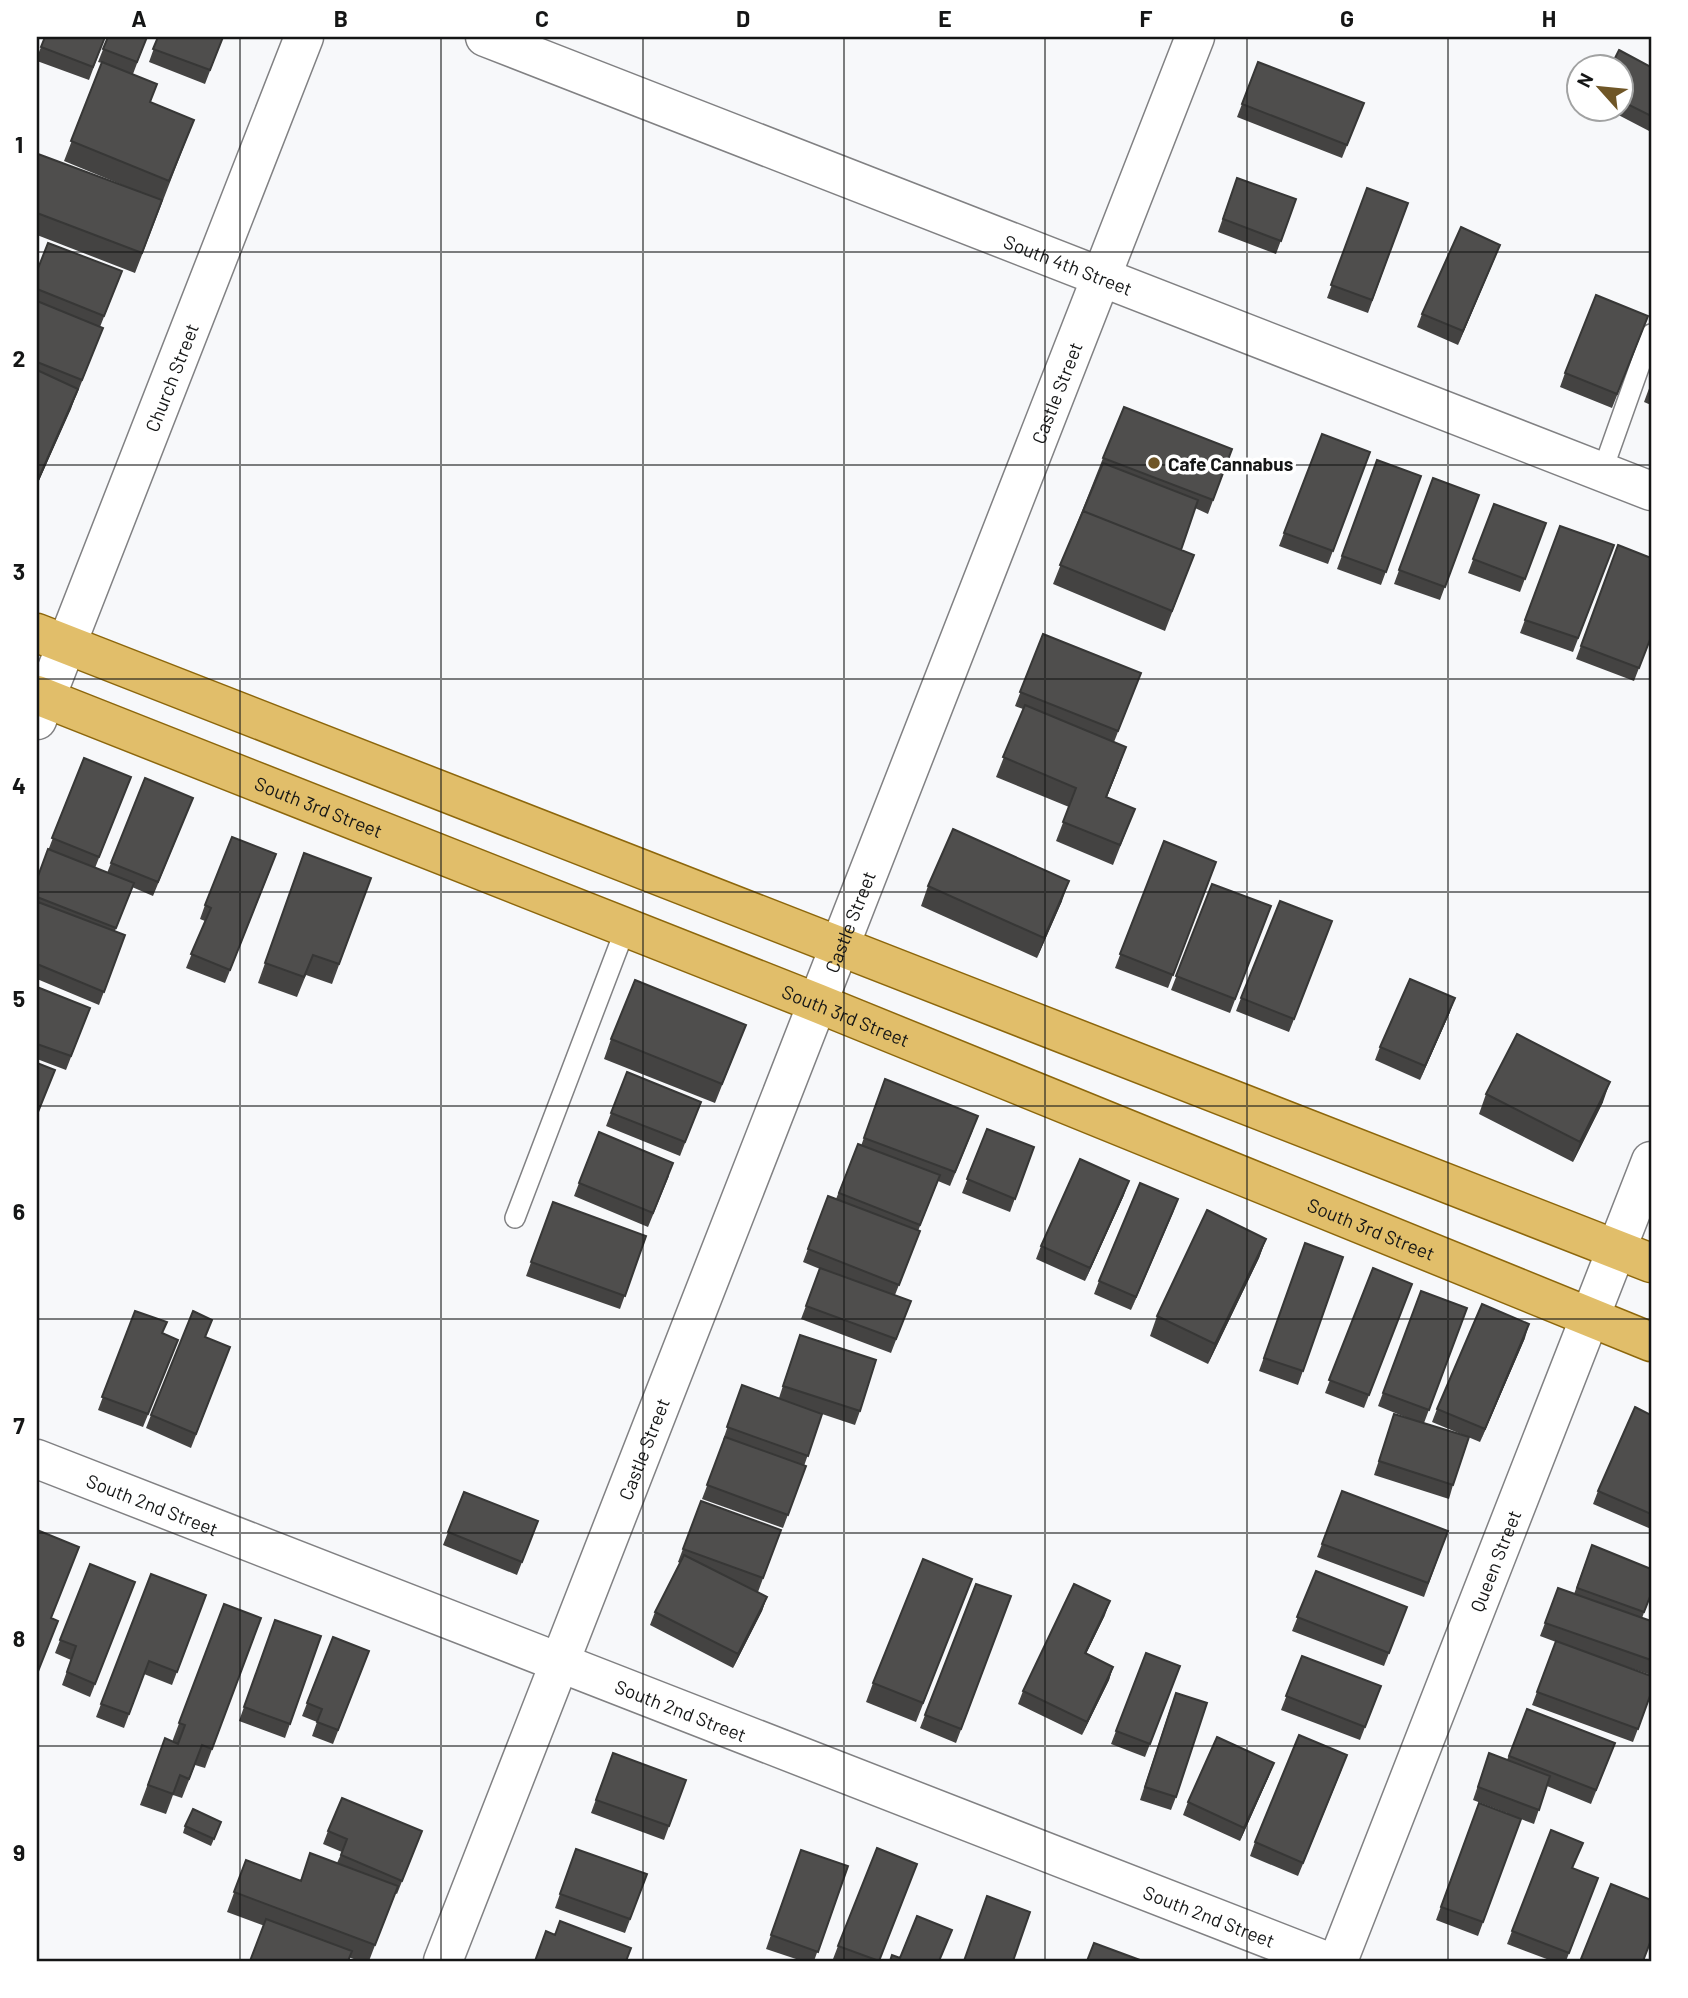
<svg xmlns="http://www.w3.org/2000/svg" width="1688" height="1998" font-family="Barlow,sans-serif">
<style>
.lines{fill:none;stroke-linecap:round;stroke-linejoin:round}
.service-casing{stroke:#818183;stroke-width:22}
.minor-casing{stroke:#818183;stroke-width:41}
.tertiary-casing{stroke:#818183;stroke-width:41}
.primary-casing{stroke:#8d670c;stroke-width:41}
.service{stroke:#fff;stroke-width:19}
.minor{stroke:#fff;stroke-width:38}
.tertiary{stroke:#fff;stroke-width:38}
.primary{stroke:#e1be6a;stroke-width:38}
.wall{fill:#444342}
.shaded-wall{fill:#373736}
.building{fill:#4f4e4d;stroke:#373736;stroke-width:2}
.grid{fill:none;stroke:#151616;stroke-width:2;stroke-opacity:0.55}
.poi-dot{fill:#6f5627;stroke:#fff;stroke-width:2.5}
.labels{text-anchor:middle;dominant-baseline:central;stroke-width:7;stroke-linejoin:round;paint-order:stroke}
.street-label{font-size:19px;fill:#151616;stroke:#fff}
.poi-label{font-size:19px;font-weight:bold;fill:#151616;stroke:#fff;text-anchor:start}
.neatline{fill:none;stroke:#151616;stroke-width:2.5}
.grid-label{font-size:23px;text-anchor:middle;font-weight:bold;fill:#151616}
</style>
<rect width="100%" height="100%" fill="#f7f8fa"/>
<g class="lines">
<g class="service-casing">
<path id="service" d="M 1602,472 L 1651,334
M 515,1218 L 626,927"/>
</g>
<g class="minor-casing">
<g id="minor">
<path id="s1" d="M 485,37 L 1651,491"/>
<path id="s2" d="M 37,720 L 304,37"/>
<path id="s3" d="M 37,1459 L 1326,1961"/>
<path id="s4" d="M 1338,1961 L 1651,1161"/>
</g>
</g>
<g class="tertiary-casing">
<g id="tertiary">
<path id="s5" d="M 443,1961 L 1195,37"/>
</g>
</g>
<g class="primary-casing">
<g id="primary">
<path d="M 37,633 L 1651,1263"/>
<path id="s6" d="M 37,695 L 817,1003 L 1651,1342"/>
</g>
</g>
<use href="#service" class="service"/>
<use href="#minor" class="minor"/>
<use href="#tertiary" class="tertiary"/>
<use href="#primary" class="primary"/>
</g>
<path class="wall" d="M 45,37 L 105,37 L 89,80 L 37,61 L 37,57 Z
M 108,37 L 147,37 L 133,74 L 151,102 L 194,120 L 135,273 L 37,235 L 37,157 L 137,191 L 64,161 L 102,63 L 98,62 Z
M 158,37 L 223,37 L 205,84 L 149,62 Z
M 1621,66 L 1651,67 L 1651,132 L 1605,108 L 1621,108 Z
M 1364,103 L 1342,158 L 1237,117 L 1242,104 Z
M 1237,178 L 1296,199 L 1276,254 L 1218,232 Z
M 1367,188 L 1408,203 L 1368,313 L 1327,298 Z
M 1500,245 L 1458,345 L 1417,327 L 1422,314 Z
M 37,271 L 122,271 L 100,327 L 103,328 L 77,394 L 37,485 Z
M 1643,330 L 1612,408 L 1560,387 L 1565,373 Z
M 1651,383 L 1651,405 L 1644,402 Z
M 1322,434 L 1370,452 L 1328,564 L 1279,546 Z
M 1232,449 L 1208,514 L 1195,508 L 1181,550 L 1194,555 L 1165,631 L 1053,584 L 1103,458 Z
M 1377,460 L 1421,476 L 1381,585 L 1337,569 Z
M 1433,478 L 1479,495 L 1440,600 L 1394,584 Z
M 1494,504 L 1546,523 L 1520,592 L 1468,573 Z
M 1560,526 L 1614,545 L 1573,652 L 1520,633 Z
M 1618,545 L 1651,637 L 1634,681 L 1576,659 Z
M 1043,634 L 1141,673 L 1114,742 L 1119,767 L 1107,797 L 1135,809 L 1113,865 L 1056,841 L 1069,807 L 996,777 L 1023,709 L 1015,706 Z
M 84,758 L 131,777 L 95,868 L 107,873 L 145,778 L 193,798 L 153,896 L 132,887 L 115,931 L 125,935 L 99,1005 L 37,979 L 37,879 Z
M 1164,841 L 1216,862 L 1168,988 L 1115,968 Z
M 304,853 L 371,878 L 332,984 L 306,975 L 297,997 L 258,983 Z
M 271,868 L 225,983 L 186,968 L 205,921 L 200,919 L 205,905 Z
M 1212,884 L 1271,906 L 1230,1013 L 1171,990 Z
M 928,886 L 1062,901 L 1037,958 L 921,906 Z
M 1327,935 L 1289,1032 L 1236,1011 L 1241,998 Z
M 37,987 L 90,1008 L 66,1070 L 37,1059 Z
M 1450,1012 L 1420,1080 L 1375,1060 L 1380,1047 Z
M 611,1039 L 738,1045 L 715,1103 L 604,1059 Z
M 627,1072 L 701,1102 L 680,1156 L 606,1126 Z
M 885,1079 L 973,1130 L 950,1186 L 938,1181 L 918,1231 L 920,1231 L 895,1295 L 911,1301 L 891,1353 L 801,1319 L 820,1269 L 803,1262 L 828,1196 L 836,1199 L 858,1144 L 861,1146 Z
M 1486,1094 L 1603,1102 L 1573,1162 L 1479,1114 Z
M 987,1129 L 1034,1147 L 1010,1212 L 962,1193 Z
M 669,1176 L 648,1227 L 574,1196 L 579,1183 Z
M 1124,1195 L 1085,1281 L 1036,1259 L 1041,1246 Z
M 1178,1199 L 1131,1310 L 1094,1294 L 1099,1281 Z
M 553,1202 L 646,1236 L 620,1309 L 526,1276 Z
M 1266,1239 L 1259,1258 L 1208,1364 L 1150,1336 L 1157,1316 Z
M 1305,1243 L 1343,1257 L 1298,1385 L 1259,1371 Z
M 1373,1268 L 1412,1284 L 1364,1408 L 1325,1393 Z
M 1421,1291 L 1467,1308 L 1424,1423 L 1453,1485 L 1449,1499 L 1374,1475 L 1390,1427 L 1410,1419 L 1378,1406 Z
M 135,1311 L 163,1334 L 173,1353 L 143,1427 L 98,1410 Z
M 205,1338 L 230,1347 L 191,1448 L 146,1428 L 151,1415 Z
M 1525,1338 L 1480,1442 L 1432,1422 L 1437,1409 Z
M 795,1349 L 860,1411 L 855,1425 L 822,1414 L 804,1466 L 806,1466 L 783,1528 L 702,1499 L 724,1441 L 723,1440 L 742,1385 L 779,1398 Z
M 1651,1415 L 1651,1529 L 1593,1504 L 1598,1491 Z
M 1342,1491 L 1448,1531 L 1424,1597 L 1317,1557 Z
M 464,1492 L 538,1521 L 517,1575 L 443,1545 Z
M 701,1501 L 781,1530 L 758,1592 L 767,1597 L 762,1611 L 733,1668 L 650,1625 L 655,1612 L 680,1563 L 678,1562 Z
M 1592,1545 L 1651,1594 L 1642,1618 L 1651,1621 L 1651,1675 L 1595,1656 L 1651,1694 L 1633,1742 L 1532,1705 L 1556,1642 L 1540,1636 L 1545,1623 L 1574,1594 Z
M 90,1564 L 135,1582 L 90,1697 L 62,1685 L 71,1660 L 55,1653 Z
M 1316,1571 L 1407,1607 L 1384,1666 L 1292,1631 Z
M 151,1574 L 206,1595 L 172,1685 L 144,1674 L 124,1728 L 96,1717 Z
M 972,1579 L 916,1722 L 866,1702 L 873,1683 Z
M 976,1584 L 1011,1596 L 956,1743 L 920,1728 Z
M 224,1604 L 261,1618 L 205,1768 L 195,1765 L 182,1798 L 173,1795 L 166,1814 L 140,1805 L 165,1738 L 172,1742 Z
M 1105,1615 L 1086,1654 L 1113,1667 L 1109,1680 L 1082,1735 L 1018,1704 L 1023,1691 Z
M 275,1620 L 321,1636 L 285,1738 L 239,1721 Z
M 333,1637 L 369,1651 L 333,1744 L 312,1736 L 317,1722 L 302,1716 Z
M 1146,1653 L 1180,1666 L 1145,1757 L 1111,1744 Z
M 1302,1656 L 1381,1686 L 1360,1740 L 1281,1710 Z
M 1171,1706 L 1176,1797 L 1171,1810 L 1140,1800 Z
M 1527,1709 L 1610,1756 L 1591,1804 L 1547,1786 L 1534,1824 L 1521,1819 L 1478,1936 L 1436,1920 L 1479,1803 L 1507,1813 L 1473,1800 L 1489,1753 L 1507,1760 Z
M 613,1753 L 686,1780 L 664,1840 L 591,1813 Z
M 1342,1769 L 1298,1876 L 1250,1856 L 1255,1842 Z
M 1269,1776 L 1240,1841 L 1183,1815 L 1188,1802 Z
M 221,1822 L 211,1846 L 183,1833 L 185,1826 Z
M 1551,1830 L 1573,1869 L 1598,1878 L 1566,1961 L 1552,1961 L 1507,1944 Z
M 328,1831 L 422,1831 L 397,1894 L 395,1893 L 369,1961 L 359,1961 L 227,1912 L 246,1860 L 300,1881 L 337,1863 L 342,1852 L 323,1844 Z
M 576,1849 L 647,1874 L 625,1933 L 555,1908 Z
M 801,1850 L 848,1866 L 814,1961 L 802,1961 L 766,1949 Z
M 838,1946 L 879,1961 L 839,1961 L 833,1959 Z"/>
<path class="shaded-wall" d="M 1500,245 L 1495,258 L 1458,345 L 1463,331 Z
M 78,389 L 71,409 L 37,485 L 37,482 Z
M 1126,747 L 1119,767 L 1099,816 L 1106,797 Z
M 1069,881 L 1062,901 L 1037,958 L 1044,938 Z
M 1455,998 L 1450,1012 L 1420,1080 L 1425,1066 Z
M 1610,1082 L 1603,1102 L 1573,1162 L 1580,1142 Z
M 1129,1181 L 1124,1195 L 1085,1281 L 1090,1268 Z
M 1178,1199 L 1173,1213 L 1131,1310 L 1136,1297 Z
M 1266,1239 L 1259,1258 L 1208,1364 L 1215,1344 Z
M 1529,1324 L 1525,1338 L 1480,1442 L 1485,1429 Z
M 767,1597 L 762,1611 L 733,1668 L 738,1654 Z
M 1110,1601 L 1105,1615 L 1080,1666 L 1085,1653 Z
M 1113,1667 L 1109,1680 L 1082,1735 L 1087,1722 Z
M 1274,1763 L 1269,1776 L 1240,1841 L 1244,1828 Z"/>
<path class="building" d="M 45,37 L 105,37 L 93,67 L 41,47 Z
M 108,37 L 147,37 L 137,62 L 103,49 Z
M 158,37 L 223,37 L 210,70 L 153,49 Z
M 1619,50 L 1651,67 L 1651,116 L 1621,101 L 1621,66 L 1611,66 Z
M 102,62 L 157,84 L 150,102 L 194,120 L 169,181 L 71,141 Z
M 1258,62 L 1364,103 L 1347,145 L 1242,104 Z
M 38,154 L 162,200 L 142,253 L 37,213 L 37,157 Z
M 1237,178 L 1296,199 L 1281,241 L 1223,219 Z
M 1367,188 L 1408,203 L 1372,300 L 1331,285 Z
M 1461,227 L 1500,245 L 1463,331 L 1422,314 Z
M 48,243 L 122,271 L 104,316 L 37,289 L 37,271 Z
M 1596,295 L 1648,316 L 1617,394 L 1565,373 Z
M 37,301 L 103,328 L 82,380 L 37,362 Z
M 37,370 L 78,389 L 37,482 Z
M 1124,407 L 1232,449 L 1213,500 L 1103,458 Z
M 1322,434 L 1370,452 L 1333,551 L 1284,533 Z
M 1377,460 L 1421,476 L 1386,572 L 1342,556 Z
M 1103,463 L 1198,500 L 1181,550 L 1083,511 Z
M 1433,478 L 1479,495 L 1445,587 L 1399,570 Z
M 1494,504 L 1546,523 L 1525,579 L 1473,559 Z
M 1083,511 L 1194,555 L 1172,611 L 1060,565 Z
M 1560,526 L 1614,545 L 1578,638 L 1525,620 Z
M 1618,545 L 1651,558 L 1651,637 L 1639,668 L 1581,646 Z
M 1043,634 L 1141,673 L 1118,731 L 1020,692 Z
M 1025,705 L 1126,747 L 1106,797 L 1135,809 L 1120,845 L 1063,822 L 1076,788 L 1003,757 Z
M 84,758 L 131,777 L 99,857 L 52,838 Z
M 145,778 L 193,798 L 158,882 L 111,863 Z
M 953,829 L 1069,881 L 1044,938 L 928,886 Z
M 232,837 L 276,854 L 230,970 L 191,954 L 211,908 L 205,905 Z
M 1164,841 L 1216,862 L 1173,975 L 1120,954 Z
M 48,849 L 134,883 L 116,928 L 37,897 L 37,879 Z
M 304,853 L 371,878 L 339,964 L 313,955 L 304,977 L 265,963 Z
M 1212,884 L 1271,906 L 1235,999 L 1176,976 Z
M 1280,901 L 1332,921 L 1294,1019 L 1241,998 Z
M 38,902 L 125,935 L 104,992 L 37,964 Z
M 1410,979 L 1455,998 L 1425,1066 L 1380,1047 Z
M 635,980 L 746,1025 L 722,1084 L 611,1039 Z
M 37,987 L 90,1008 L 71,1056 L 37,1044 Z
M 1517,1034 L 1610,1082 L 1580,1142 L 1486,1094 Z
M 37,1063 L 55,1070 L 38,1112 L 37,1111 Z
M 627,1072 L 701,1102 L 685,1142 L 611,1113 Z
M 885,1079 L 978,1116 L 955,1172 L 864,1138 Z
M 987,1129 L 1034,1147 L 1015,1199 L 967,1179 Z
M 599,1132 L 673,1163 L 653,1213 L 579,1183 Z
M 858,1144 L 940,1175 L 920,1225 L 839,1193 Z
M 1080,1159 L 1129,1181 L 1090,1268 L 1041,1246 Z
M 1140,1183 L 1178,1199 L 1136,1297 L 1099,1281 Z
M 828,1196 L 920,1231 L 899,1285 L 808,1249 Z
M 553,1202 L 646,1236 L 625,1296 L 531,1262 Z
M 1207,1210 L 1266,1239 L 1215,1344 L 1157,1316 Z
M 1305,1243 L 1343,1257 L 1303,1371 L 1264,1358 Z
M 820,1268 L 911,1301 L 896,1339 L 806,1306 Z
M 1373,1268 L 1412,1284 L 1369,1395 L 1329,1380 Z
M 1421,1291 L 1467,1308 L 1429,1410 L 1383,1393 Z
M 1482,1304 L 1529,1324 L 1485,1429 L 1437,1409 Z
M 135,1311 L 167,1322 L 162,1333 L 178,1340 L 148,1414 L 102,1397 Z
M 193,1311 L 212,1320 L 205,1337 L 230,1347 L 196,1434 L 151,1415 Z
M 800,1335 L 876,1360 L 860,1411 L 783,1386 Z
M 742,1385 L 822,1414 L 808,1456 L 727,1427 Z
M 1635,1407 L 1651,1415 L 1651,1514 L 1598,1491 Z
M 1394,1414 L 1469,1437 L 1453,1485 L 1379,1461 Z
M 725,1437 L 806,1466 L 788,1515 L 707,1485 Z
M 1342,1491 L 1448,1531 L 1428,1583 L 1322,1544 Z
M 464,1492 L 538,1521 L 522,1562 L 448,1532 Z
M 701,1501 L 781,1530 L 763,1578 L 683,1549 Z
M 37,1530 L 79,1547 L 51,1618 L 58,1621 L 37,1674 Z
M 1592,1545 L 1651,1569 L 1651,1594 L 1644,1612 L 1577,1588 Z
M 684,1555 L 767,1597 L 738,1654 L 655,1612 Z
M 923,1559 L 972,1579 L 923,1703 L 873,1683 Z
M 90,1564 L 135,1582 L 95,1684 L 67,1672 L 76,1646 L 60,1640 Z
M 1316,1571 L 1407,1607 L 1389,1653 L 1297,1617 Z
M 151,1574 L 206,1595 L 177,1672 L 149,1661 L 129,1714 L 101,1704 Z
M 976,1584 L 1011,1596 L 961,1729 L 925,1715 Z
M 1074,1584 L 1110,1601 L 1085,1653 L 1113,1667 L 1087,1722 L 1023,1691 Z
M 1558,1588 L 1651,1621 L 1651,1660 L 1545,1623 Z
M 224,1604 L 261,1618 L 212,1749 L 202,1745 L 189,1779 L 180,1775 L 173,1794 L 148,1785 L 165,1738 L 178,1744 L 185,1725 L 179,1723 Z
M 275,1620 L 321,1636 L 290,1724 L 244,1707 Z
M 333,1637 L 369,1651 L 338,1730 L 317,1722 L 322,1709 L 307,1703 Z
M 1556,1641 L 1651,1676 L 1651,1693 L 1638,1729 L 1537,1692 Z
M 1146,1653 L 1180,1666 L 1150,1744 L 1116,1731 Z
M 1302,1656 L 1381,1686 L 1365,1727 L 1286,1696 Z
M 1176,1693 L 1207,1703 L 1176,1797 L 1145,1787 Z
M 1527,1709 L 1615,1743 L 1596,1790 L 1509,1756 Z
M 1299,1735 L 1347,1755 L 1303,1863 L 1255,1842 Z
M 1217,1737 L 1274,1763 L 1244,1828 L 1188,1802 Z
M 613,1753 L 686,1780 L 669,1826 L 596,1800 Z
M 1489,1753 L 1550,1776 L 1539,1810 L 1478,1787 Z
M 342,1798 L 422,1831 L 402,1881 L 341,1855 L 347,1839 L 328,1831 Z
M 1479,1803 L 1521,1819 L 1483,1922 L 1441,1907 Z
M 193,1809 L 221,1822 L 214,1839 L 185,1826 Z
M 1551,1830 L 1583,1843 L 1572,1868 L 1598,1878 L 1569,1953 L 1512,1931 Z
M 877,1848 L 917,1864 L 879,1961 L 838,1946 Z
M 576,1849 L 647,1874 L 630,1919 L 560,1894 Z
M 801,1850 L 848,1866 L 818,1952 L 771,1935 Z
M 310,1853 L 398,1886 L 375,1945 L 234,1892 L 246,1860 L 301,1881 Z
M 1611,1884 L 1651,1900 L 1651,1940 L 1643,1961 L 1587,1961 L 1581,1959 Z
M 987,1896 L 1030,1912 L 1013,1961 L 964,1961 Z
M 917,1916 L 952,1930 L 939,1961 L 890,1961 L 892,1955 L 900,1958 Z
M 266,1919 L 352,1951 L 348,1961 L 250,1961 Z
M 560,1921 L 631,1948 L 626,1961 L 535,1961 L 546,1931 L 555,1935 Z
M 1094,1943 L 1140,1960 L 1140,1961 L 1087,1961 Z"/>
<path class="grid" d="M 240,37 L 240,1961M 441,37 L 441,1961M 643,37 L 643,1961M 844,37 L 844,1961M 1045,37 L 1045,1961M 1247,37 L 1247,1961M 1448,37 L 1448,1961M 37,252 L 1651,252M 37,465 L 1651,465M 37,679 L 1651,679M 37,892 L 1651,892M 37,1106 L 1651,1106M 37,1319 L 1651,1319M 37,1533 L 1651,1533M 37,1746 L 1651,1746"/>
<circle class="poi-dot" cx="1154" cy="463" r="7"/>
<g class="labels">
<g class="street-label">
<text stroke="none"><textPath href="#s1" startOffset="626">South 4th Street</textPath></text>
<text stroke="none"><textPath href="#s2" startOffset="368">Church Street</textPath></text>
<text stroke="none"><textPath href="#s5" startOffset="1684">Castle Street</textPath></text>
<text stroke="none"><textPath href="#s6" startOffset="303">South 3rd Street</textPath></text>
<text stroke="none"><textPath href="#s5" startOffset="1116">Castle Street</textPath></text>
<text stroke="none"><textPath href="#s6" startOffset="870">South 3rd Street</textPath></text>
<text stroke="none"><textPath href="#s6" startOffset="1437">South 3rd Street</textPath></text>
<text stroke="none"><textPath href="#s5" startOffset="550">Castle Street</textPath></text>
<text stroke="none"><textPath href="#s3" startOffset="124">South 2nd Street</textPath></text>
<text stroke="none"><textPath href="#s4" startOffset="430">Queen Street</textPath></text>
<text stroke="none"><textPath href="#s3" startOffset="691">South 2nd Street</textPath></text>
<text stroke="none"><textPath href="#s3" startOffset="1258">South 2nd Street</textPath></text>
</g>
<g class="poi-label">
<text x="1168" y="463">Cafe Cannabus</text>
</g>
</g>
<rect width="1688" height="1998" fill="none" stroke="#ffffff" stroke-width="77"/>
<g transform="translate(1600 88) rotate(297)"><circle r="33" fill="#ffffff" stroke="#a1a2a2" stroke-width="2"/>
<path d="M0-5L12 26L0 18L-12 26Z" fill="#6f5627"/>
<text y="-10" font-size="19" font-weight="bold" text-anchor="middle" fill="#151616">N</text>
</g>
<rect x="38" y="38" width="1612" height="1922" class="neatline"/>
<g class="grid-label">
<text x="139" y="27">A</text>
<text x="341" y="27">B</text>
<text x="542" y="27">C</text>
<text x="743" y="27">D</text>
<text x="945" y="27">E</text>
<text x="1146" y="27">F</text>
<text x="1347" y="27">G</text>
<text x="1549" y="27">H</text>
<text x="19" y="153">1</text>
<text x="19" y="367">2</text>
<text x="19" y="580">3</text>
<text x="19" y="794">4</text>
<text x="19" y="1007">5</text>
<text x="19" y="1220">6</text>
<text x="19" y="1434">7</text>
<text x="19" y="1647">8</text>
<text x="19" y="1861">9</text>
</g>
</svg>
